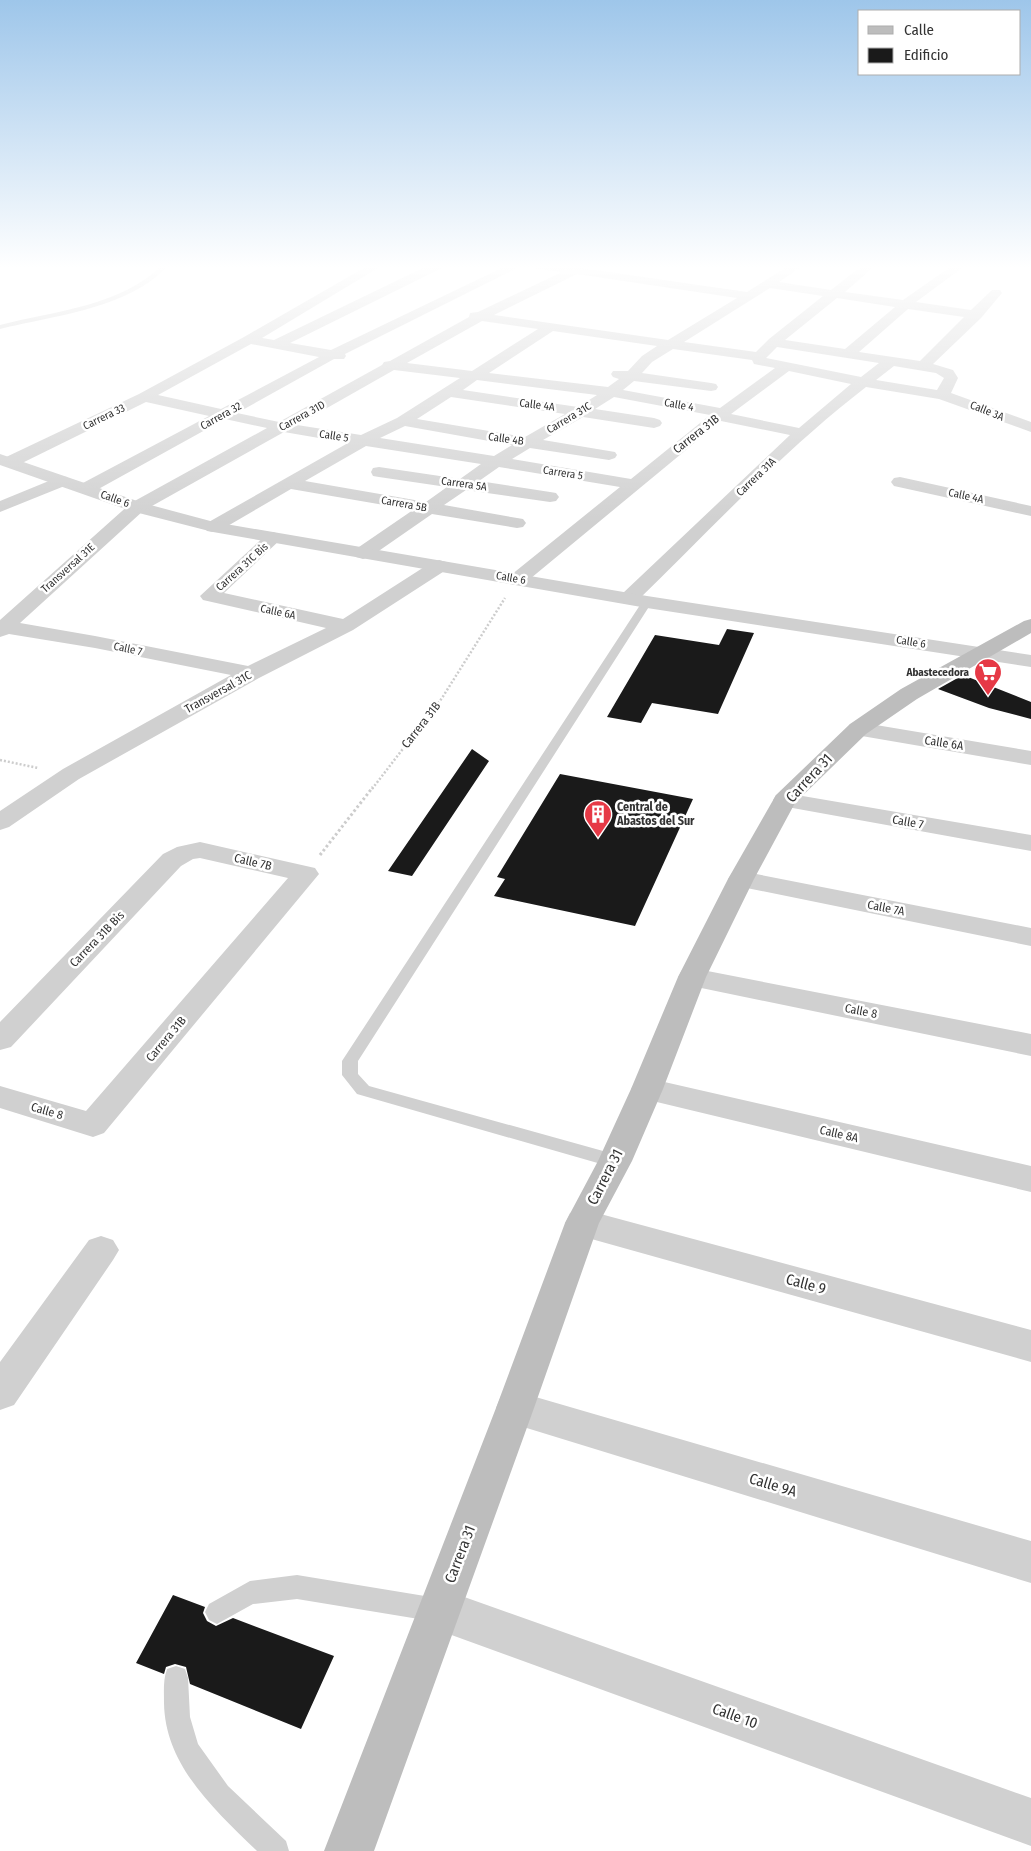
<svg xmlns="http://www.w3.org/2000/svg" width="1031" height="1851" font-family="'Fira Sans Condensed',sans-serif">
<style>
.building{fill:#1a1a1a}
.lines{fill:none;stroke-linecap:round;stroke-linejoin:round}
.path-far1{stroke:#cdcdcd;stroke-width:2.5;stroke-dasharray:2 2;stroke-linecap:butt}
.path{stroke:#cdcdcd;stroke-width:3;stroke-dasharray:2.5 2.5;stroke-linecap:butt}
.service{fill:#d0d0d0;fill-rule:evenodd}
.minor{fill:#d0d0d0;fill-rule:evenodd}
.tertiary{fill:#d0d0d0;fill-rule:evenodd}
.secondary{fill:#bdbdbd;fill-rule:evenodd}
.labels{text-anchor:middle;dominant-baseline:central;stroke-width:5;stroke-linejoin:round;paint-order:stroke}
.far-street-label{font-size:11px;fill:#333;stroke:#fff}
.far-poi-label{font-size:11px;font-weight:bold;fill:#333;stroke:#fff;text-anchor:end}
.street-label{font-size:12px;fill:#333;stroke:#fff}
.poi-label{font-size:12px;font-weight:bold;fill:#333;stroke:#fff;text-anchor:start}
.near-street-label{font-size:15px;fill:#333;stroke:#fff}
</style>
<rect width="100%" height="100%" fill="#fff"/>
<path class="building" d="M 727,629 L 754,633 L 718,714 L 652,703 L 641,723 L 607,717 L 655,635 L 719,645 Z
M 963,675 L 1031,702 L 1031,719 L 989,708 L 938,689 Z
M 472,749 L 489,761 L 412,876 L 388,871 Z
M 560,774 L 693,799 L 635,926 L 494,896 L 505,879 L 497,877 Z
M 173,1595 L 205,1607 L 203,1613 L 207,1621 L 216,1626 L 233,1618 L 334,1656 L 301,1729 L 190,1684 L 186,1667 L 175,1664 L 166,1667 L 164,1674 L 136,1663 Z"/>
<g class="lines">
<path class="path-far1" d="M 0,760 L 38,768
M 372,789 L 442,698 L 505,598"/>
<path class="path" d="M 320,855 L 373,787"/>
<path class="service" d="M 162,265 L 168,265 C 132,308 52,316 0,329 L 0,325 C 54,311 122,306 162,265 Z
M 647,599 L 652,602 L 358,1061 L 358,1074 L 369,1086 L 621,1156 L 624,1161 L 621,1166 L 615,1168 L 357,1094 L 342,1075 L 342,1061 L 642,602 Z
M 297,1575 L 437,1598 L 445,1602 L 449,1610 L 445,1618 L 437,1622 L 297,1599 L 253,1604 L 217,1624 L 209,1620 L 205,1612 L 209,1604 L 250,1581 Z
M 176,1666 L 185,1669 L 188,1678 L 190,1717 L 198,1744 L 228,1786 L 286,1841 L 289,1851 L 257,1851 C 215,1810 165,1766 164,1703 C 164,1691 163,1680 167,1669 Z"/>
<path class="minor" d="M 369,265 L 383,265 L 262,338 L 274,340 L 429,265 L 444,265 L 442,268 L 290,343 L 331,350 L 508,265 L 523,265 L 345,354 L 346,356 L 344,359 L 334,359 L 237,413 L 279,422 L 382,365 L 384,362 L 390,361 L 469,317 L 470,313 L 478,312 L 562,272 L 537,269 L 531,265 L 560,265 L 747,292 L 790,265 L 804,265 L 779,282 L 831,290 L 863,265 L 876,265 L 845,292 L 903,300 L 953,265 L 966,265 L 916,302 L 971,310 L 992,290 L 1000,290 L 1002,293 L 981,318 L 933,364 L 953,370 L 958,378 L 951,393 L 1031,422 L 1031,432 L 939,399 L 866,387 C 783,451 711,529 636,602 L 629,604 L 622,602 L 619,598 L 622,594 L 790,435 L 721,421 L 525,583 L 518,585 L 511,583 L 508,579 L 511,575 L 620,487 L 499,467 L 479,481 L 550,492 L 556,493 L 559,497 L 556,501 L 550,502 L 466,490 L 444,505 L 517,518 L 523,519 L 526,523 L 523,527 L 517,528 L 432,514 L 370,557 L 363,559 L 356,557 L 354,553 L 356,549 L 413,510 L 291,489 L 219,531 L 213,532 L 207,531 L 204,527 L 207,523 L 348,443 L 284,432 L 143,511 L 20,623 L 95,636 L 248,666 L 326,628 L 203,600 L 200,596 L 267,534 L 273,532 L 279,534 L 282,538 L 224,593 L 343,619 L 432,562 L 439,560 L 446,562 L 449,566 L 446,570 L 353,630 L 259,678 L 79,779 L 9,827 L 0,830 L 0,811 L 63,769 L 231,675 L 95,648 L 9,634 L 0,637 L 0,620 L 131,503 L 267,428 L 225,419 L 93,492 L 87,493 L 81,492 L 78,488 L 81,484 L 209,416 L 146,402 L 16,466 L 4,466 L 2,462 L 4,458 L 139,394 L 244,337 ZM 577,274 L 737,298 L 668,340 L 494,315 ZM 770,288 L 823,296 L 769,339 L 756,352 L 684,342 ZM 837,298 L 895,307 L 845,349 L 785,340 ZM 908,309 L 964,317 L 920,361 L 859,352 ZM 482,321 L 538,329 L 472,371 L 407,363 ZM 553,331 L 657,346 L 642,356 L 628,371 L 613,371 L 611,374 L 613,377 L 619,379 L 608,387 L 489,373 ZM 251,344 L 319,357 L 221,409 L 158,395 ZM 777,347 L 879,363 L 861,377 L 766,358 ZM 673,349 L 752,360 L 754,364 L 775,368 L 720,408 L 623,390 L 634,381 L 711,391 L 716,390 L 718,387 L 716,384 L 711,383 L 642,373 L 652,362 ZM 894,366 L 936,373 L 944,378 L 937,390 L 876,380 ZM 394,370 L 460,378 L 397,418 L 361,435 L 297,425 ZM 789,371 L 851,384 L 799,428 L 731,414 ZM 477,380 L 597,395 L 578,407 L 463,390 ZM 451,397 L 565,414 L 525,437 L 417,419 ZM 614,397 L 710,415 L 631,479 L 512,459 L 530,448 L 609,460 L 615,458 L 617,455 L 615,452 L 543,440 L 583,417 L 654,428 L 660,426 L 662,423 L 660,420 L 654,418 L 595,409 ZM 405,426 L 512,445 L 494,456 L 380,438 ZM 366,446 L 481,464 L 460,479 L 379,467 L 373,468 L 371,472 L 373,476 L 379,477 L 447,487 L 426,502 L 305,481 Z
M 61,476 L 67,477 L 70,481 L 67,485 L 0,512 L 0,501 Z
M 900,477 L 1031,506 L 1031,516 L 894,486 L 891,482 L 894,478 Z
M 858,722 L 1031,751 L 1031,765 L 850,734 L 847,729 L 850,724 Z
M 785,793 L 1031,835 L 1031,851 L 776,805 L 773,800 L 776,795 Z
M 200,842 L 315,868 L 319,874 L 104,1133 L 93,1137 L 0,1108 L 0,1086 L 86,1111 L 288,878 L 200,858 L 193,859 L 181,866 L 11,1047 L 0,1050 L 0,1022 L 163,854 L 177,847 Z
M 741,871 L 1031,928 L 1031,946 L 732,885 L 728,879 L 732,873 Z
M 692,968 L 1031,1034 L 1031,1056 L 682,984 L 678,977 L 682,970 Z
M 647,1078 L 1031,1166 L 1031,1192 L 636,1097 L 631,1089 L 636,1081 Z
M 582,1209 L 1031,1330 L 1031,1362 L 570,1233 L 565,1223 L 570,1213 Z
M 101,1236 L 113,1240 L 119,1250 L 113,1260 L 14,1405 L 0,1410 L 0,1362 L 89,1240 Z
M 515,1391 L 1031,1541 L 1031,1583 L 501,1420 L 496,1408 L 501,1396 Z
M 439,1588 L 1031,1798 L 1031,1846 L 424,1625 L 417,1610 L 424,1595 Z"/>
<path class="tertiary" d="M 0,454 L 143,503 L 214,522 L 647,596 L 1031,655 L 1031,667 L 647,608 L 213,532 L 131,511 L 0,465 Z"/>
<path class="secondary" d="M 1031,619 L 1031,633 L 917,699 L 866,734 L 795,803 L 754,879 L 706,977 L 663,1089 L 632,1161 L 599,1223 L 534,1408 L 374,1851 L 324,1851 L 496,1408 L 565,1223 L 598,1161 L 631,1089 L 678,977 L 728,879 L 776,795 L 850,724 L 901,689 L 1024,621 Z"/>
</g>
<linearGradient id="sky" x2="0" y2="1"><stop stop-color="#9ec6ea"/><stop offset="0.51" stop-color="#fff"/><stop offset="1" stop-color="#fff" stop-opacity="0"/></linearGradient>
<rect width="1031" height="524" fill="url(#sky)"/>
<defs>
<g id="supermarket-pin" transform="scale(1.4375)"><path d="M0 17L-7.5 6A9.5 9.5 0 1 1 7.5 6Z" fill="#e63946" stroke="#fff"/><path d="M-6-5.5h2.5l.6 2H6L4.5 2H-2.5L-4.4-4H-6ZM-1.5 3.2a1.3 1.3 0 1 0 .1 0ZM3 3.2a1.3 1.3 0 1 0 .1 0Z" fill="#fff"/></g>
<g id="building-pin" transform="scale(1.4375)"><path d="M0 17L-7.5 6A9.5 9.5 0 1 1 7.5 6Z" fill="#e63946" stroke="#fff"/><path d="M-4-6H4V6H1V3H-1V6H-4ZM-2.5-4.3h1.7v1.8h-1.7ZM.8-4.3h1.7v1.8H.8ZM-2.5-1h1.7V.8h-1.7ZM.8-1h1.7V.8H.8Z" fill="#fff"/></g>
</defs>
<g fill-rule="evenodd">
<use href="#supermarket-pin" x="988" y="672"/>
<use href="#building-pin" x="598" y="814"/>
</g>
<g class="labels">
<g class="far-street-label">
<text transform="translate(537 405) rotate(7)">Calle 4A</text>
<text transform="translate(679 405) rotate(10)">Calle 4</text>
<text transform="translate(987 411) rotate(22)">Calle 3A</text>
<text transform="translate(221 416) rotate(-29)">Carrera 32</text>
<text transform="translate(302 416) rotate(-29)">Carrera 31D</text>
<text transform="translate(104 417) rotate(-26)">Carrera 33</text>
<text transform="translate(569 418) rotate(-31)">Carrera 31C</text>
<text transform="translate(334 436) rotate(9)">Calle 5</text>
<text transform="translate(506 439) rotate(8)">Calle 4B</text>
<text transform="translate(563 473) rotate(9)">Carrera 5</text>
<text transform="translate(756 477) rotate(-44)">Carrera 31A</text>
<text transform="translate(464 484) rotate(8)">Carrera 5A</text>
<text transform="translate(966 496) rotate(12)">Calle 4A</text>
<text transform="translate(115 499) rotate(20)">Calle 6</text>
<text transform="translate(404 504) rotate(10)">Carrera 5B</text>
<text transform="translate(242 567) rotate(-42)">Carrera 31C Bis</text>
<text transform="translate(68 568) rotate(-42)">Transversal 31E</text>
<text transform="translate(511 578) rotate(10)">Calle 6</text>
<text transform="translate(278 612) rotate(12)">Calle 6A</text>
<text transform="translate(911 642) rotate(9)">Calle 6</text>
<text transform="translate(128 649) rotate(12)">Calle 7</text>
</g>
<g class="far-poi-label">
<text x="969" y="672">Abastecedora</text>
</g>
<g class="street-label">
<text transform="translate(696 434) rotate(-38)">Carrera 31B</text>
<text transform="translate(218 692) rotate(-29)">Transversal 31C</text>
<text transform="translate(421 725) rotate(-52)">Carrera 31B</text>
<text transform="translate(944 743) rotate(9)">Calle 6A</text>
<text transform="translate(908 822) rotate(10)">Calle 7</text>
<text transform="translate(253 862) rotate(13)">Calle 7B</text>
<text transform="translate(886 908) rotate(11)">Calle 7A</text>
<text transform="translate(97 939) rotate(-46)">Carrera 31B Bis</text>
<text transform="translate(861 1011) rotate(11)">Calle 8</text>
<text transform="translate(166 1039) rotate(-50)">Carrera 31B</text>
<text transform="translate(47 1111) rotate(16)">Calle 8</text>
<text transform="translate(839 1134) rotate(13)">Calle 8A</text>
</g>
<g class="poi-label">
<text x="617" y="807">Central de<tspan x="617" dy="14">Abastos del Sur</tspan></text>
</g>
<g class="near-street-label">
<text transform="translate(809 778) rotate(-47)">Carrera 31</text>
<text transform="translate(605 1177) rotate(-63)">Carrera 31</text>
<text transform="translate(806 1284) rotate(15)">Calle 9</text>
<text transform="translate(773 1485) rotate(17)">Calle 9A</text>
<text transform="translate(460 1554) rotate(-69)">Carrera 31</text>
<text transform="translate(735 1716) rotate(20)">Calle 10</text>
</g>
</g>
<rect x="858" y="10" width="162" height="65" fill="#ffffff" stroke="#adadad"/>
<rect x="868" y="26" width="25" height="8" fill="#bdbdbd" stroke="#adadad"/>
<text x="904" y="35" font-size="15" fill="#333333">Calle</text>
<rect x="868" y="48" width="25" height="15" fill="#1a1a1a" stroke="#adadad"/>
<text x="904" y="60" font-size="15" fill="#333333">Edificio</text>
</svg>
